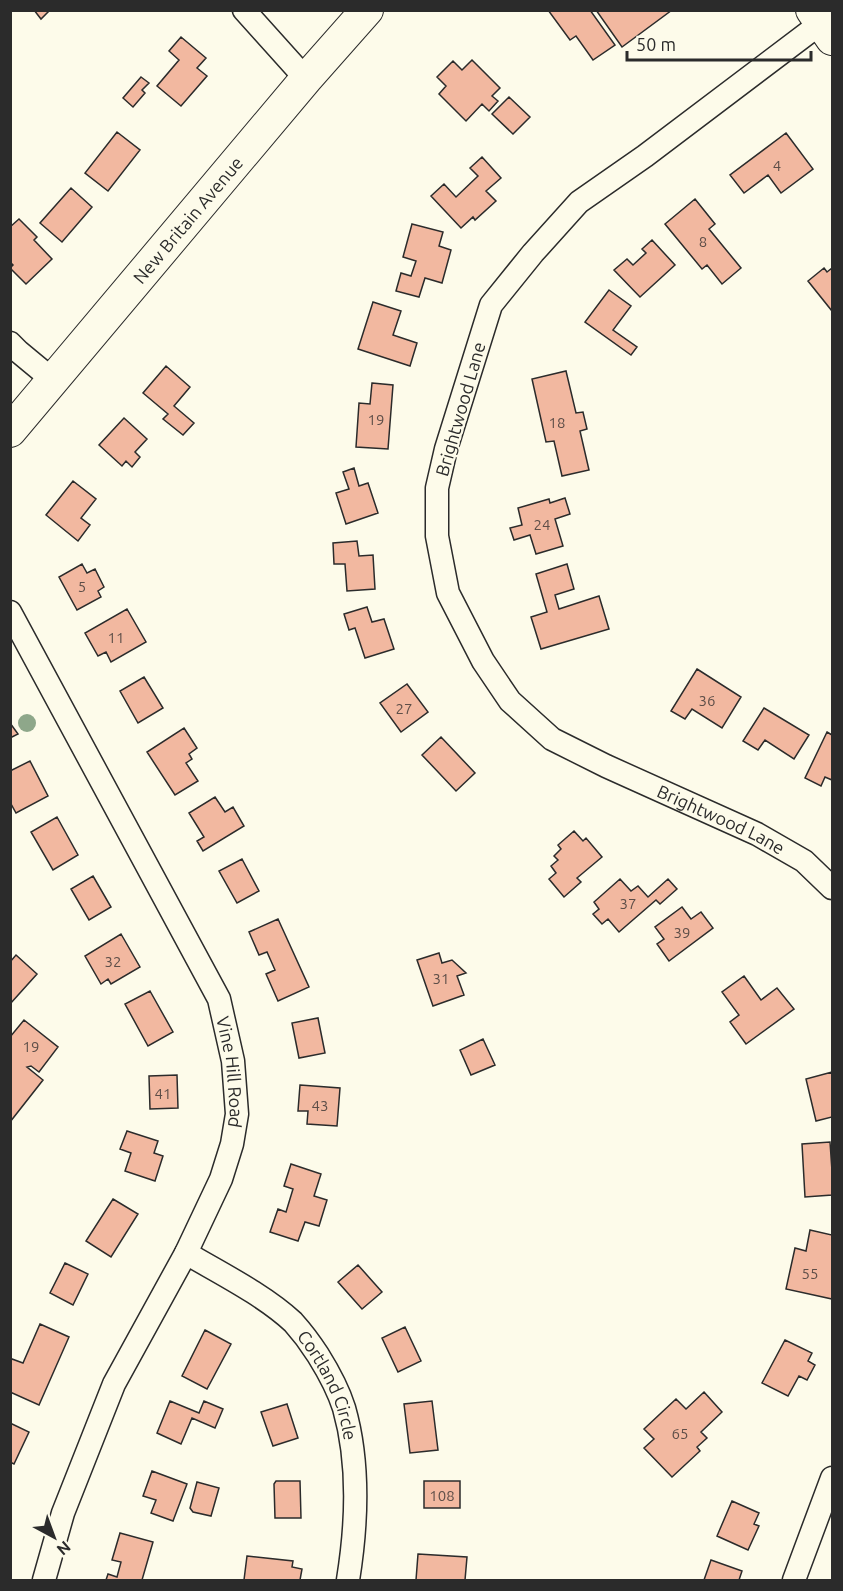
<svg xmlns="http://www.w3.org/2000/svg" width="843" height="1591" font-family="Ubuntu,sans-serif">
<style>
.building{fill:#f2b8a0;stroke:#2b2b2b;stroke-width:1.5}
.lines{fill:none;stroke-linecap:round;stroke-linejoin:round}
.minor-casing{stroke:#2b2b2b;stroke-width:25}
.secondary-casing{stroke:#2b2b2b;stroke-width:34}
.minor{stroke:#fdfbea;stroke-width:22}
.secondary{stroke:#fdfbea;stroke-width:32}
.tree{fill:#8ea78a}
.labels{text-anchor:middle;dominant-baseline:central;stroke-width:4.5;stroke-linejoin:round;paint-order:stroke}
.number-label{font-size:15px;fill:#5d4e48}
.street-label{font-size:18px;fill:#2b2b2b;stroke:#fdfbea}
</style>
<rect width="100%" height="100%" fill="#fdfbea"/>
<path class="building" d="M 34,10 L 50,10 L 41,19 Z
M 548,10 L 590,10 L 615,45 L 593,60 L 576,36 L 570,40 Z
M 596,10 L 672,10 L 622,47 Z
M 181,37 L 206,58 L 197,68 L 207,76 L 181,106 L 157,86 L 179,60 L 169,51 Z
M 472,60 L 500,88 L 492,96 L 498,101 L 489,111 L 482,104 L 466,121 L 439,94 L 446,86 L 437,77 L 453,61 L 462,70 Z
M 141,77 L 149,83 L 142,90 L 145,93 L 133,107 L 123,98 Z
M 509,97 L 530,117 L 513,134 L 492,114 Z
M 117,132 L 140,150 L 108,191 L 85,173 Z
M 786,133 L 813,169 L 781,193 L 768,175 L 744,193 L 730,175 Z
M 482,157 L 501,178 L 486,191 L 496,201 L 475,220 L 473,217 L 461,228 L 431,196 L 444,184 L 456,197 L 478,176 L 470,168 Z
M 71,188 L 92,207 L 62,242 L 40,223 Z
M 695,199 L 715,224 L 709,229 L 741,268 L 722,284 L 707,265 L 702,269 L 665,224 Z
M 19,219 L 37,237 L 34,240 L 52,259 L 26,284 L 10,268 L 13,265 L 10,262 L 10,227 Z
M 412,224 L 443,232 L 439,246 L 451,250 L 442,283 L 425,278 L 419,297 L 396,291 L 401,273 L 411,276 L 416,261 L 403,257 Z
M 652,240 L 675,265 L 640,297 L 614,270 L 627,259 L 633,265 L 646,253 L 642,249 Z
M 824,268 L 827,272 L 832,268 L 832,311 L 808,281 Z
M 609,290 L 631,306 L 613,330 L 637,347 L 631,355 L 585,322 Z
M 373,302 L 401,311 L 393,335 L 417,343 L 410,366 L 358,349 Z
M 166,366 L 190,387 L 174,406 L 194,423 L 183,435 L 163,419 L 168,414 L 143,393 Z
M 566,371 L 576,413 L 583,412 L 587,429 L 580,431 L 589,470 L 562,476 L 554,441 L 546,442 L 532,379 Z
M 372,383 L 393,385 L 388,449 L 356,447 L 359,403 L 370,404 Z
M 124,418 L 147,439 L 135,452 L 140,457 L 132,467 L 126,461 L 122,466 L 99,445 Z
M 354,468 L 359,486 L 368,483 L 378,513 L 346,524 L 336,493 L 349,489 L 343,472 Z
M 73,481 L 96,499 L 81,518 L 90,525 L 78,541 L 46,515 Z
M 565,498 L 570,514 L 555,519 L 563,546 L 536,554 L 530,535 L 514,540 L 510,528 L 522,525 L 518,508 L 549,499 L 550,503 Z
M 357,541 L 359,556 L 373,555 L 375,589 L 347,591 L 345,564 L 334,564 L 333,543 Z
M 82,564 L 87,573 L 95,569 L 104,587 L 98,591 L 101,597 L 77,610 L 59,577 Z
M 567,564 L 574,589 L 555,595 L 559,609 L 599,596 L 609,629 L 541,649 L 531,617 L 547,612 L 536,574 Z
M 367,607 L 372,622 L 384,619 L 394,649 L 365,658 L 355,628 L 349,630 L 344,614 Z
M 127,609 L 146,642 L 111,662 L 106,652 L 98,656 L 85,633 Z
M 697,669 L 741,697 L 722,728 L 692,709 L 685,719 L 671,711 Z
M 144,677 L 163,708 L 138,723 L 120,691 Z
M 407,684 L 428,712 L 401,732 L 380,703 Z
M 764,708 L 809,735 L 794,759 L 765,740 L 758,750 L 743,741 Z
M 10,723 L 18,734 L 10,738 Z
M 184,728 L 197,748 L 189,754 L 192,759 L 186,763 L 198,781 L 175,795 L 147,752 Z
M 827,732 L 832,735 L 832,780 L 825,777 L 821,786 L 805,778 Z
M 441,737 L 475,773 L 456,791 L 422,755 Z
M 30,761 L 48,796 L 16,813 L 10,802 L 10,771 Z
M 215,797 L 225,812 L 233,807 L 244,826 L 203,851 L 197,841 L 204,837 L 189,813 Z
M 57,817 L 78,855 L 53,870 L 31,832 Z
M 574,831 L 583,841 L 586,838 L 602,857 L 577,878 L 581,882 L 564,897 L 549,879 L 556,873 L 551,866 L 558,860 L 554,856 L 561,849 L 558,845 Z
M 242,859 L 259,891 L 237,903 L 219,871 Z
M 93,876 L 111,907 L 89,920 L 71,889 Z
M 620,879 L 631,891 L 638,886 L 648,897 L 668,879 L 677,889 L 660,904 L 656,900 L 619,932 L 608,919 L 602,924 L 593,914 L 599,909 L 594,902 Z
M 682,907 L 691,919 L 701,912 L 713,928 L 669,961 L 657,944 L 664,939 L 655,927 Z
M 278,919 L 309,987 L 278,1001 L 266,974 L 275,970 L 267,952 L 259,955 L 249,932 Z
M 121,934 L 140,967 L 111,984 L 108,979 L 101,984 L 85,956 Z
M 439,953 L 442,963 L 452,960 L 466,973 L 457,976 L 464,995 L 433,1006 L 417,960 Z
M 16,955 L 37,974 L 10,1004 L 10,962 Z
M 744,976 L 761,1000 L 777,988 L 794,1009 L 746,1044 L 730,1022 L 739,1015 L 722,992 Z
M 150,991 L 173,1032 L 148,1046 L 125,1004 Z
M 318,1018 L 325,1053 L 299,1058 L 292,1023 Z
M 24,1020 L 58,1047 L 39,1072 L 31,1066 L 27,1067 L 43,1080 L 10,1122 L 10,1037 Z
M 483,1039 L 495,1065 L 471,1075 L 460,1050 Z
M 832,1072 L 832,1117 L 816,1121 L 806,1079 Z
M 177,1075 L 178,1108 L 150,1109 L 149,1076 Z
M 300,1085 L 340,1088 L 337,1126 L 307,1124 L 308,1111 L 298,1111 Z
M 127,1131 L 158,1141 L 154,1153 L 163,1156 L 155,1181 L 125,1171 L 131,1153 L 120,1149 Z
M 830,1142 L 832,1171 L 832,1195 L 805,1197 L 802,1144 Z
M 291,1164 L 321,1174 L 314,1196 L 327,1200 L 319,1226 L 305,1222 L 298,1241 L 270,1232 L 278,1209 L 286,1212 L 293,1189 L 284,1186 Z
M 113,1199 L 138,1214 L 111,1257 L 86,1241 Z
M 810,1230 L 832,1235 L 832,1299 L 786,1289 L 795,1248 L 806,1251 Z
M 65,1263 L 88,1274 L 73,1305 L 50,1293 Z
M 358,1265 L 382,1292 L 362,1309 L 338,1282 Z
M 40,1324 L 69,1337 L 39,1405 L 10,1392 L 10,1362 L 12,1359 L 23,1363 Z
M 405,1327 L 421,1361 L 398,1372 L 382,1338 Z
M 205,1330 L 231,1344 L 207,1389 L 182,1376 Z
M 785,1340 L 812,1353 L 808,1361 L 815,1365 L 807,1380 L 799,1376 L 788,1396 L 762,1383 Z
M 704,1392 L 722,1412 L 701,1432 L 707,1438 L 697,1447 L 700,1451 L 672,1477 L 644,1448 L 654,1439 L 644,1429 L 676,1399 L 686,1409 Z
M 170,1401 L 199,1413 L 204,1401 L 223,1409 L 215,1428 L 192,1418 L 181,1444 L 157,1433 Z
M 432,1401 L 438,1450 L 410,1453 L 404,1404 Z
M 287,1404 L 298,1438 L 273,1446 L 261,1412 Z
M 10,1423 L 29,1432 L 14,1464 L 10,1462 Z
M 152,1471 L 187,1484 L 173,1521 L 151,1513 L 156,1500 L 143,1496 Z
M 276,1481 L 300,1481 L 301,1518 L 275,1518 L 274,1484 Z
M 424,1481 L 460,1481 L 460,1508 L 424,1508 Z
M 197,1482 L 219,1488 L 211,1516 L 193,1512 L 190,1508 Z
M 732,1501 L 759,1513 L 754,1524 L 759,1526 L 748,1550 L 717,1536 Z
M 120,1533 L 153,1542 L 142,1580 L 106,1580 L 108,1574 L 117,1577 L 121,1562 L 112,1560 Z
M 418,1554 L 467,1557 L 465,1580 L 416,1580 Z
M 247,1556 L 293,1561 L 292,1567 L 302,1569 L 300,1580 L 244,1580 Z
M 711,1560 L 742,1571 L 739,1580 L 704,1580 Z"/>
<g class="lines">
<g class="minor-casing">
<g id="minor">
<path d="M 244,10 L 306,79"/>
<path id="s1" d="M 821,23 L 645,156 L 579,202 L 533,253 L 491,305 L 446,449 L 437,488 L 437,536 L 448,593 L 483,661 L 510,701 L 552,739 L 606,766 L 757,834 L 804,861 L 832,888"/>
<path d="M 10,343 L 19,352 L 54,381"/>
<path id="s2" d="M 10,612 L 219,999 L 233,1061 L 237,1114 L 232,1144 L 221,1179 L 186,1253 L 114,1384 L 63,1513 L 44,1580"/>
<path id="s3" d="M 186,1253 C 220,1273 264,1295 293,1322 C 302,1332 311,1344 318,1355 C 328,1371 338,1389 344,1408 C 360,1464 357,1524 348,1580"/>
<path d="M 794,1580 L 832,1478"/>
</g>
</g>
<g class="secondary-casing">
<g id="secondary">
<path d="M 812,10 L 832,39"/>
<path id="s4" d="M 10,431 L 306,79 L 367,10"/>
</g>
</g>
<use href="#minor" class="minor"/>
<use href="#secondary" class="secondary"/>
</g>
<circle class="tree" cx="27" cy="723" r="9"/>
<g class="labels">
<g class="number-label">
<text x="777" y="165">4</text>
<text x="703" y="241">8</text>
<text x="376" y="419">19</text>
<text x="557" y="422">18</text>
<text x="542" y="524">24</text>
<text x="82" y="586">5</text>
<text x="116" y="637">11</text>
<text x="707" y="700">36</text>
<text x="404" y="708">27</text>
<text x="628" y="903">37</text>
<text x="682" y="932">39</text>
<text x="113" y="961">32</text>
<text x="441" y="978">31</text>
<text x="31" y="1046">19</text>
<text x="163" y="1093">41</text>
<text x="320" y="1105">43</text>
<text x="810" y="1273">55</text>
<text x="680" y="1433">65</text>
<text x="442" y="1495">108</text>
</g>
<g class="street-label">
<text stroke="none"><textPath href="#s4" startOffset="276">New Britain Avenue</textPath></text>
<text transform="translate(460 409) rotate(-74)">Brightwood Lane</text>
<text stroke="none"><textPath href="#s1" startOffset="1102">Brightwood Lane</textPath></text>
<text stroke="none"><textPath href="#s2" startOffset="514">Vine Hill Road</textPath></text>
<text stroke="none"><textPath href="#s3" startOffset="201">Cortland Circle</textPath></text>
</g>
</g>
<rect width="843" height="1591" fill="none" stroke="#2b2b2b" stroke-width="24"/>
<g transform="translate(54 1537) rotate(139)" stroke="#fdfbea" stroke-width="4.5" paint-order="stroke">
<path d="M0-4.5L10 22L0 15L-10 22Z" fill="#2b2b2b"/>
<text y="-9" font-size="16" font-weight="bold" text-anchor="middle" fill="#2b2b2b">N</text>
</g>
<path d="M627 51v9h184v-9" fill="none" stroke="#2b2b2b" stroke-width="3"/>
<text x="636" y="51" font-size="18" fill="#2b2b2b" stroke="#fdfbea" stroke-width="4.5" paint-order="stroke">50 m</text>
</svg>
